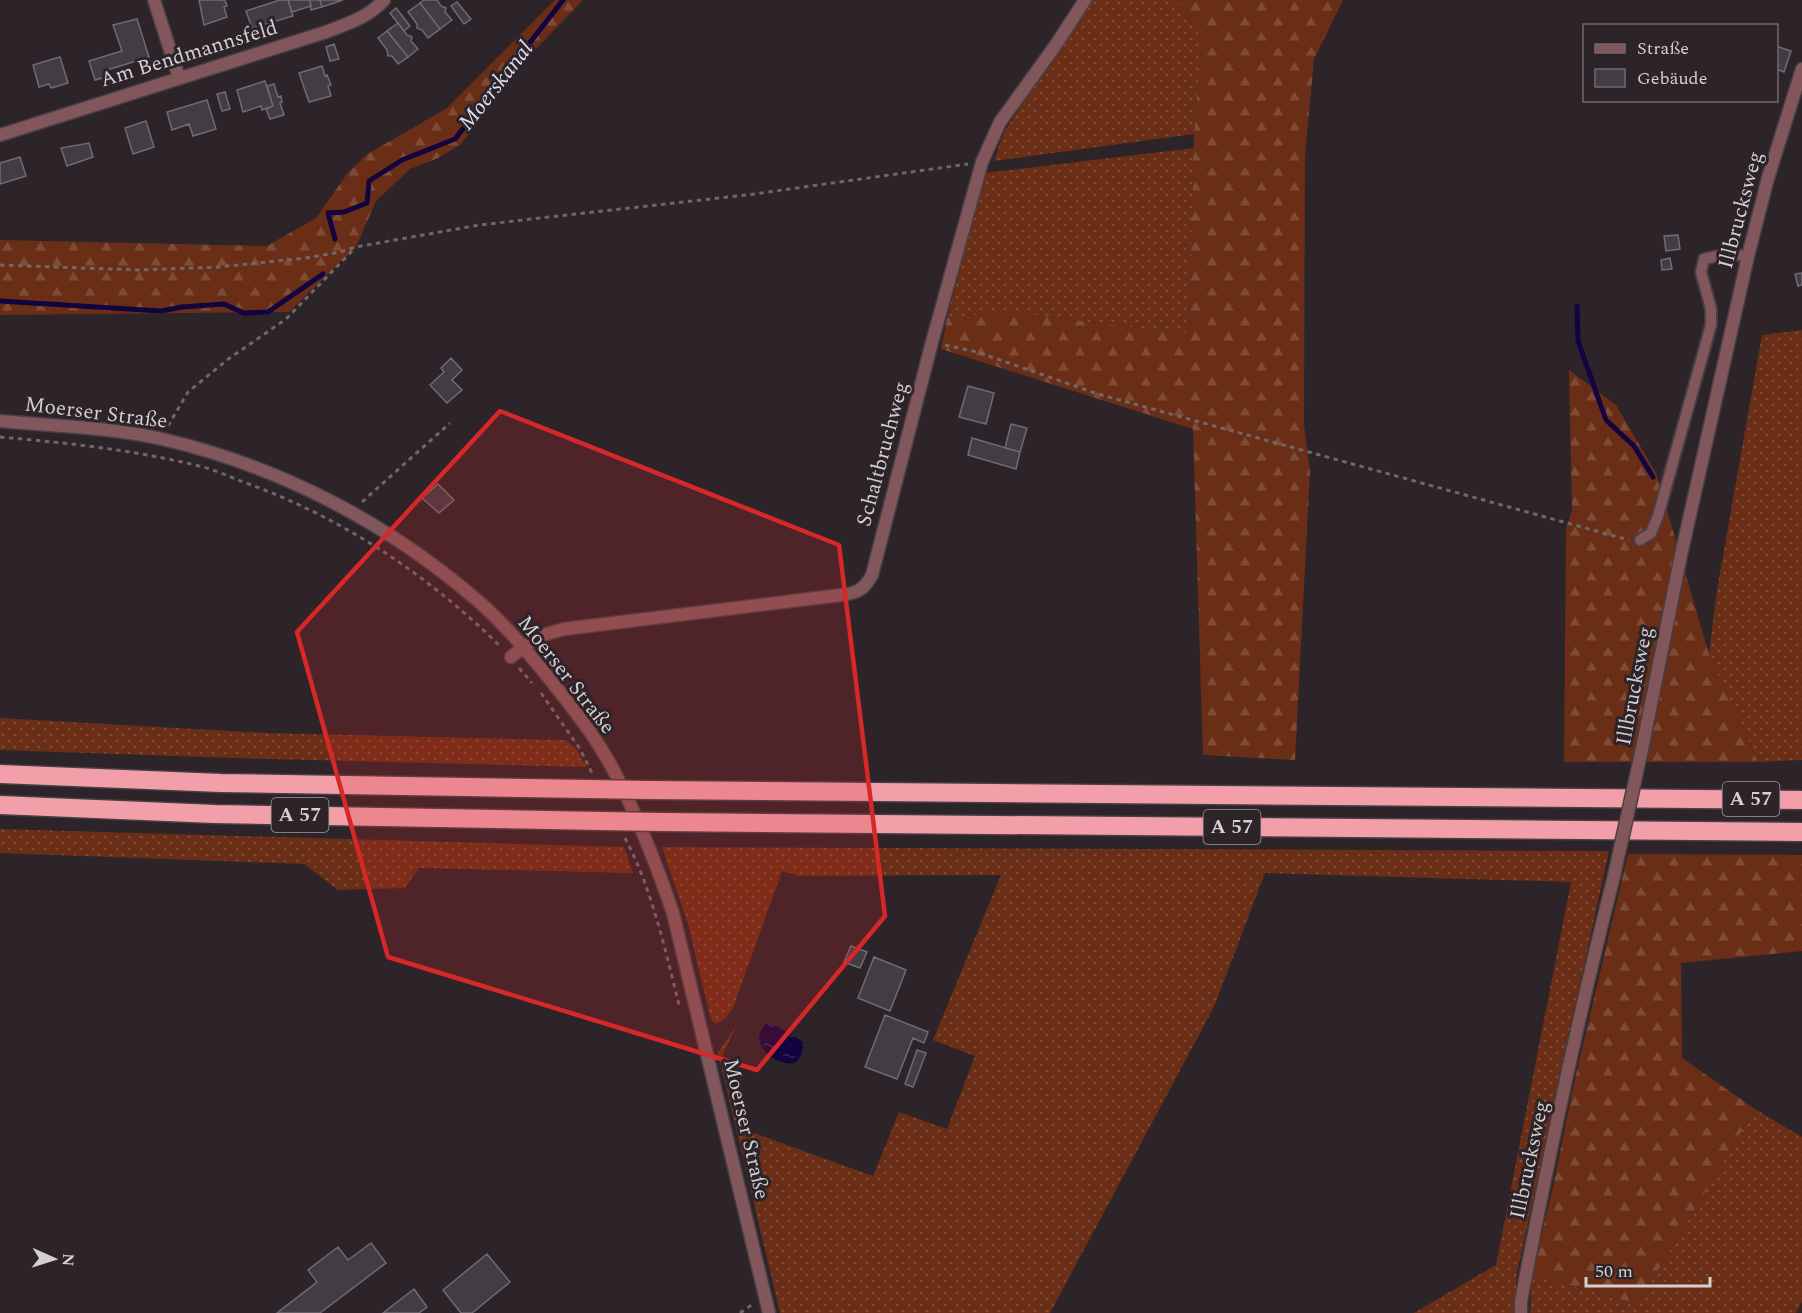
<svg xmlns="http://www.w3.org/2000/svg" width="1802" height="1313" font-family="Spectral,serif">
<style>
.grass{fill:url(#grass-dots)}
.forest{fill:url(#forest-firs)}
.water{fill:url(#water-ripples)}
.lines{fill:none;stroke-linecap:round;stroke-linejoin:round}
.stream{stroke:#12043e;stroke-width:5}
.building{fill:#423d45;stroke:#706a73;stroke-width:1.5}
.service-casing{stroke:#473f44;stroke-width:14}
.minor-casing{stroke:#473f44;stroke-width:15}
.tertiary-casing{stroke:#473f44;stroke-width:15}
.motorway-casing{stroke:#473f44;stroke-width:21}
.path{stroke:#6e676b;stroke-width:3;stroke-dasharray:4.5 4.5;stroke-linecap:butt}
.service{stroke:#81575c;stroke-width:10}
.minor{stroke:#81575c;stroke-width:12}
.tertiary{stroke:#81575c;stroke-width:12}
.motorway{stroke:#f39fa9;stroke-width:18}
.minor-bridge-casing{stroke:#473f44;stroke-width:15;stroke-linecap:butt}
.motorway-bridge-casing{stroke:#473f44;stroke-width:21;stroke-linecap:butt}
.minor-bridge{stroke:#81575c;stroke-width:12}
.motorway-bridge{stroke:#f39fa9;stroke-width:18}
.marked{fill:#d62828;fill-opacity:0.2;stroke:#d62828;stroke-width:4.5;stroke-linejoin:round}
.labels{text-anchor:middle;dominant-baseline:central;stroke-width:6;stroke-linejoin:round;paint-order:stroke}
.shield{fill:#2c2429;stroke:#a29c9f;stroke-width:1.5}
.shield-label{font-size:20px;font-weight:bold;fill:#d5cfd2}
.street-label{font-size:21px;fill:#d5cfd2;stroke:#2c2429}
.water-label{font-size:22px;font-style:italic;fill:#dfe0f7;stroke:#2c2429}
</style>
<defs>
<pattern id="grass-dots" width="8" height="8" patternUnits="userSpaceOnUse" patternTransform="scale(1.5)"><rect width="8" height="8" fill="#6a2e16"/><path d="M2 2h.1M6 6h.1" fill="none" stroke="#7e4b37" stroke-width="1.8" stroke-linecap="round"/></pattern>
<pattern id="forest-firs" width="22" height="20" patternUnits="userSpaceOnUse" patternTransform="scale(1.5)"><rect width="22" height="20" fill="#6a2e16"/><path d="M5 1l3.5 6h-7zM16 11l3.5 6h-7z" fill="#7e4b37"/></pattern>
<pattern id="water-ripples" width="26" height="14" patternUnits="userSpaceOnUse" patternTransform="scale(1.5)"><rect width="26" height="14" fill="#12043e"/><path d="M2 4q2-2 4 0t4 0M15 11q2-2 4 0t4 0" fill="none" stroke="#342859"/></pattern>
</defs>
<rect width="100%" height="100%" fill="#2c2429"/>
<path class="grass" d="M 1090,0 L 1177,0 L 1202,39 L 1194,134 L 994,161 L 1004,132 Z
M 1194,148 L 1189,334 L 1006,312 L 947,318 L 985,173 Z
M 1802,330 L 1802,760 L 1758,762 L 1709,654 L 1717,590 L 1762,335 Z
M 0,718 L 267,733 L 566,740 L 577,750 L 586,767 L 233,758 L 0,750 Z
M 0,829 L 624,847 L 633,873 L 419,868 L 405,888 L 338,890 L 304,864 L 0,853 Z
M 662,847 L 1609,851 L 1517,1273 L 1514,1313 L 1414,1313 L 1496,1265 L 1571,882 L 1265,873 L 1214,1007 L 1050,1313 L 780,1313 L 718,1053 L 737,1024 L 723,1054 L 740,1128 L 873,1176 L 899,1112 L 947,1129 L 975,1056 L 933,1040 L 1001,875 L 799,876 L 782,871 L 733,1008 L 725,1019 L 716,1024 L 711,1020 L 688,924 Z
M 1755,1109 L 1802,1137 L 1802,1302 L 1796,1313 L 1530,1313 L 1532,1275 L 1638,1304 Z"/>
<path class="forest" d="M 555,0 L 583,0 L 531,54 L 460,145 L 438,158 L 410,169 L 376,201 L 356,247 L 289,312 L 0,315 L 0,240 L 267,246 L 316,218 L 347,174 L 366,155 L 447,108 Z
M 1177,0 L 1343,0 L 1314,59 L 1305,156 L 1304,425 L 1310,471 L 1295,760 L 1203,755 L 1193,429 L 941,349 L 947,318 L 1006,312 L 1189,334 L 1194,134 L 1202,39 Z
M 1569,370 L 1616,405 L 1656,473 L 1709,654 L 1758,762 L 1564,762 L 1566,528 L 1572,510 Z
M 1628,854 L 1802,855 L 1802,951 L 1681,963 L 1682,1058 L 1755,1109 L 1638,1304 L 1532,1275 L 1553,1187 L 1574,1083 Z"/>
<path class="water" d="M 767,1023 L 774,1025 L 802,1041 L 804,1045 C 802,1050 801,1059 796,1062 C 783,1070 742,1045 767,1023 Z"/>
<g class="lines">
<path class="stream" d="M 335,239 L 328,213 L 344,212 L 367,203 L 369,181 L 402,160 L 455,139 L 563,0
M 0,301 L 161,311 L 182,307 L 224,304 L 244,313 L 268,312 L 323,274
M 1577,306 L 1578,341 L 1606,420 L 1634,446 L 1653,477"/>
</g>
<path class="building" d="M 199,0 L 225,0 L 227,6 L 224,7 L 227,17 L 204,25 Z
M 280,0 L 288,0 L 293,16 L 252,28 L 246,11 Z
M 288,0 L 310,0 L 311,6 L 292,12 Z
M 310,0 L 320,0 L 322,7 L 311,10 Z
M 320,0 L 343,0 L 322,7 Z
M 424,0 L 437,0 L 441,6 L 446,8 L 445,12 L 452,20 L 440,29 L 420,3 Z
M 457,2 L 471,19 L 464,24 L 451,6 Z
M 420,3 L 440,29 L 428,38 L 422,30 L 417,28 L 417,24 L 408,12 Z
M 396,8 L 410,26 L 404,31 L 390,13 Z
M 137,19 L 149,57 L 104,71 L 106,77 L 95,80 L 89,61 L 122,51 L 113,25 Z
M 398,23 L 407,35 L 412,37 L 411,41 L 418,49 L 408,57 L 387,31 Z
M 387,31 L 408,57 L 398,64 L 392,56 L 388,56 L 387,50 L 378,38 Z
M 334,44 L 339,59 L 330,61 L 326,47 Z
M 1776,46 L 1791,51 L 1784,72 L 1776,69 Z
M 60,57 L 68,83 L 51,88 L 49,84 L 39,87 L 33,65 Z
M 322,66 L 325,76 L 327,75 L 331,85 L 328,86 L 331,96 L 309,102 L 299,73 Z
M 265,81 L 273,106 L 262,110 L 261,106 L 243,112 L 237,90 Z
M 274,84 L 278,97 L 281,96 L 282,102 L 280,103 L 284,115 L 270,119 L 266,109 L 273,106 L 267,86 Z
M 225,92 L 230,109 L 222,111 L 217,94 Z
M 207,100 L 216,129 L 193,136 L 189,124 L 172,130 L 167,112 Z
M 146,121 L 154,147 L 133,154 L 125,128 Z
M 89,143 L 93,157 L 67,166 L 61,148 Z
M 20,157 L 26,176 L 0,184 L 0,163 Z
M 1678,235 L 1680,249 L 1666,251 L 1664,236 Z
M 1670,258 L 1672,269 L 1662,270 L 1661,260 Z
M 1802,273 L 1802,285 L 1798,286 L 1795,274 Z
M 451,358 L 462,370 L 452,380 L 462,390 L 447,403 L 430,385 L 444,372 L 441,368 Z
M 968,386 L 994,393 L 986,424 L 959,417 Z
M 1011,424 L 1027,428 L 1020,452 L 1005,448 Z
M 972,438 L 1020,452 L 1016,469 L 968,455 Z
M 438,484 L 454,500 L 439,513 L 422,498 Z
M 851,946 L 867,952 L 860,968 L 844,962 Z
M 874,957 L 906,970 L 890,1011 L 858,998 Z
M 885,1015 L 928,1032 L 924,1043 L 913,1038 L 897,1079 L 865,1067 Z
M 917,1050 L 926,1053 L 913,1087 L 905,1084 Z
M 371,1243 L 386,1263 L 320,1313 L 277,1313 L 317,1282 L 308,1270 L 338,1247 L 348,1260 Z
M 487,1254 L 510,1282 L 472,1313 L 461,1313 L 443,1290 Z
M 414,1289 L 427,1307 L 419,1313 L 383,1313 Z"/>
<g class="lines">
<g class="service-casing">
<path id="service" d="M 1640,540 L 1651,533 L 1658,516 L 1711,325 L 1711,309 L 1701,272 L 1704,259 L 1726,254 L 1748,256"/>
</g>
<g class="minor-casing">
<path id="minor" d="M 154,0 L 179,78
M 0,135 L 326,32 C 347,24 369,17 384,0
M 511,657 L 536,637 L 564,629 L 841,595 C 857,593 864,590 872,575 L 932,342 L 982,162 L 1000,122 L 1055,46 L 1085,0
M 1642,749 L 1681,555 L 1748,256 L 1768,178 L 1802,69
M 1521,1313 L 1521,1301 C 1548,1159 1578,1017 1614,876"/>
</g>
<g class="tertiary-casing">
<path id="tertiary" d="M 0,421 C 54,426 109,427 162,439 C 279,466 388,523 478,601 C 506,625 529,654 552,682 C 575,711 599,741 616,775 C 639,820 657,866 673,913 L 769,1313"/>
</g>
<g class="motorway-casing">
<path id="motorway" d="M 0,774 L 221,783 L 588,789
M 648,790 L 1802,800
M 0,805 L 215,814 L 601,821
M 661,822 L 1802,832"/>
</g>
<path class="path" d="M 0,265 L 139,270 L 218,267 L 306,258 L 340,252 L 356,247 L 479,225 L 754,194 L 968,164
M 945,345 L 977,352 L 1098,394 L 1629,540
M 168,426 L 188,392 L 227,360 L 286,319 L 355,248
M 0,437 C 68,443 136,450 203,467 C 218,471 232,478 246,483 C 343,518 428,575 501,647
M 362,502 L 450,423
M 519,668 L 532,683
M 541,693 L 580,749 L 592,773
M 625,838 C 652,889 665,949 679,1005
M 740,1313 L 753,1304"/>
<use href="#service" class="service"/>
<use href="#minor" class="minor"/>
<use href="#tertiary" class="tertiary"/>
<use href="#motorway" class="motorway"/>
<g class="minor-bridge-casing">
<path id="minor-bridge" d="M 1614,876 L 1642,749"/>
</g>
<g class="motorway-bridge-casing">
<path id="motorway-bridge" d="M 588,789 L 648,790
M 601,821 L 661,822"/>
</g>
<use href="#minor-bridge" class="minor-bridge"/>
<use href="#motorway-bridge" class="motorway-bridge"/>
</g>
<path class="marked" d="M 500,411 L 839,545 L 885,916 L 757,1070 L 388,957 L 297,632 Z"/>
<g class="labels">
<g class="shield">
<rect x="1722.5" y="782" width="57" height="34" rx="4.5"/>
<rect x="271.5" y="798" width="57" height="34" rx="4.5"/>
<rect x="1203.5" y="810" width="57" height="34" rx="4.5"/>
</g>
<g class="shield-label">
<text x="1751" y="799">A 57</text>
<text x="300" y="815">A 57</text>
<text x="1232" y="827">A 57</text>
</g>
<g class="street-label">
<text transform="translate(189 54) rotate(-17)">Am Bendmannsfeld</text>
<text transform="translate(1741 210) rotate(-75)">Illbrucksweg</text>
<text transform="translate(96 413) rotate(7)">Moerser Straße</text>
<text transform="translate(883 454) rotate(-75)">Schaltbruchweg</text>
<text transform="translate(566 675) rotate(52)">Moerser Straße</text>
<text transform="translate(1635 686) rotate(-79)">Illbrucksweg</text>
<text transform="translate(746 1129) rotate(77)">Moerser Straße</text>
<text transform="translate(1530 1160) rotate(-78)">Illbrucksweg</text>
</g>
<g class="water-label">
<text transform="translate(496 86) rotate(-52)">Moerskanal</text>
</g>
</g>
<rect x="1583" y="24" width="195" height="78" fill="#2c2429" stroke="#70686d" stroke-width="1.5"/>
<rect x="1595" y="44" width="30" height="9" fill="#81575c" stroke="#70686d" stroke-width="1.5"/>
<text x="1637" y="54" font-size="18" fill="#d5cfd2">Straße</text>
<rect x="1595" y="69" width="30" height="18" fill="#423d45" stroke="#70686d" stroke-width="1.5"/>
<text x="1637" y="84" font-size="18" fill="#d5cfd2">Gebäude</text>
<g transform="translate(54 1259) rotate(93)" stroke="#2c2429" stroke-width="4.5" paint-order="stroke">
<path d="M0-4.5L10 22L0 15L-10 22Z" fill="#d5cfd2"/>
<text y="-9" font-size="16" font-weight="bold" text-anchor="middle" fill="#d5cfd2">N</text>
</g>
<path d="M1586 1277v9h124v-9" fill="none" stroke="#d5cfd2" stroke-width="3"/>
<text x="1595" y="1277" font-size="18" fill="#d5cfd2" stroke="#2c2429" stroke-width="4.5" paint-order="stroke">50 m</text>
</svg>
